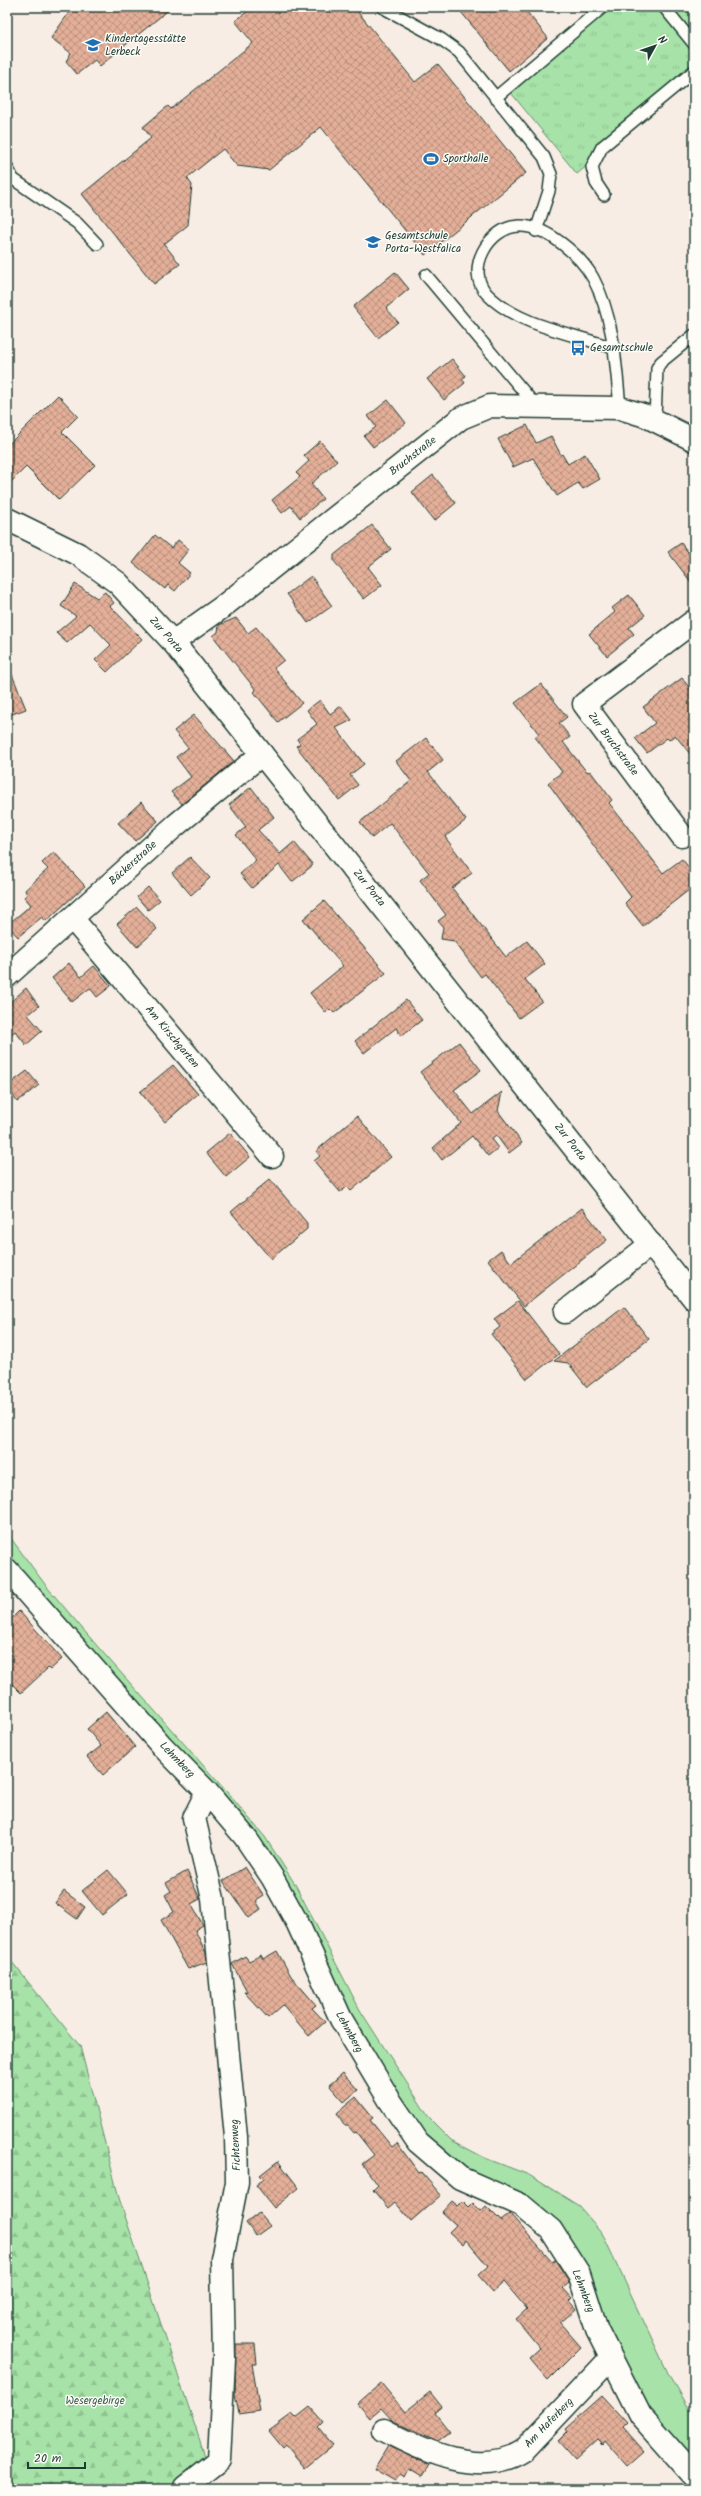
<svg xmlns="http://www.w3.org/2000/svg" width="701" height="2496" font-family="Kalam,sans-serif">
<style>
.grass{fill:#a7e2a8;stroke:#63906e}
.forest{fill:url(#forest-firs);stroke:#63906e}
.park{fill:url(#park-tufts);stroke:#63906e}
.building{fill:url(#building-cross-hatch);stroke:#1f3d34}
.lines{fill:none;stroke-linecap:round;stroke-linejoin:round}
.service-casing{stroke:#1f3d34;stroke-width:14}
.minor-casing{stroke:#1f3d34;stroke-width:25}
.secondary-casing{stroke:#1f3d34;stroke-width:25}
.service{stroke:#fdfcf7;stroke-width:11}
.minor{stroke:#fdfcf7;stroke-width:22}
.secondary{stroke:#fdfcf7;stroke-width:22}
.labels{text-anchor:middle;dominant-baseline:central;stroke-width:3;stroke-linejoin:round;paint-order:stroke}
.poi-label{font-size:11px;fill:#1f3d34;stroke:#fdfcf7;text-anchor:start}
.street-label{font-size:11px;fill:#1f3d34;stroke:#fdfcf7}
.park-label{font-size:11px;fill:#3a5e4b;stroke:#fdfcf7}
</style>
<defs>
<pattern id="forest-firs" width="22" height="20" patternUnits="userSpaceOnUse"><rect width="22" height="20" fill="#a7e2a8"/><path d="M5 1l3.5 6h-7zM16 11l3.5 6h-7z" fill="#8fc391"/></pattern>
<pattern id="park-tufts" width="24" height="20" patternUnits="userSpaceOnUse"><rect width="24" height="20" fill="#a7e2a8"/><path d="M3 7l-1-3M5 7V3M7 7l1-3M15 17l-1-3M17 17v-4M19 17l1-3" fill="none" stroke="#8fc391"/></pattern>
<pattern id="building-cross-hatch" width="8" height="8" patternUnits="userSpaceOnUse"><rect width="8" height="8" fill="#e4af98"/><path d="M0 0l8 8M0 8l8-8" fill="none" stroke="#b8907d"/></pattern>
</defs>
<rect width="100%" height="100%" fill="#f8ede4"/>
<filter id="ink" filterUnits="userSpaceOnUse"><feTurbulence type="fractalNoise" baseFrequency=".025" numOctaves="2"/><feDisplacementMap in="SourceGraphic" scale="8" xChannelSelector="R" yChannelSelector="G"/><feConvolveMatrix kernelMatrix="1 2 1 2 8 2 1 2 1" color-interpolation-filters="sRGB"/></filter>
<g filter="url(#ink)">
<path class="grass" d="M 7,1533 L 47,1587 L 98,1647 L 226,1791 L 265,1837 L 295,1884 L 360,2010 L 430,2119 L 451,2140 L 485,2158 L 529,2175 L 579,2206 L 602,2233 L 669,2375 L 694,2419 L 694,2473 L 643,2412 L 552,2229 L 418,2141 L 246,1848 L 7,1573 Z"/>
<path class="forest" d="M 7,1956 L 80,2046 L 119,2198 L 208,2465 L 180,2489 L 7,2489 Z"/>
<path class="park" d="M 594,7 L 694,7 L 694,78 L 577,174 L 503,83 Z"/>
<path class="building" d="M 73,7 L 172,7 L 100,66 L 95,60 L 77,74 L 66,61 L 71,53 L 51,38 Z
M 253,7 L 354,7 L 415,82 L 438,64 L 526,173 L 425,255 L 321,127 L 269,170 L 237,166 L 223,149 L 187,178 L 192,185 L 188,225 L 164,244 L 180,264 L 154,284 L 82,194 L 151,138 L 143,127 L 168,106 L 171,109 L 253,43 L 235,21 Z
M 457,7 L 523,7 L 548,38 L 509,71 Z
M 395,272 L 409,289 L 386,308 L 398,322 L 378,338 L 353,307 Z
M 452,359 L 466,376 L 462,379 L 465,383 L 444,400 L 427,379 Z
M 58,395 L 78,416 L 62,432 L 95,465 L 59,500 L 26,467 L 7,486 L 7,446 Z
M 388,400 L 406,423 L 373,447 L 364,436 L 376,427 L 368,416 Z
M 527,425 L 536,443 L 551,436 L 561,455 L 562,454 L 568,464 L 585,454 L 600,479 L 583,489 L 578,483 L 557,496 L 533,458 L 513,467 L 498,439 Z
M 320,441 L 337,461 L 311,484 L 323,499 L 300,518 L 291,506 L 282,513 L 272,500 L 300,477 L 296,473 L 309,461 L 304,455 Z
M 433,475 L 456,503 L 434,521 L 412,492 Z
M 372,525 L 391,549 L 368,567 L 382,585 L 364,599 L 334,561 L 334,555 Z
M 155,535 L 171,548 L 178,540 L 189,549 L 178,563 L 190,573 L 175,591 L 168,585 L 165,589 L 133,563 Z
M 681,543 L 694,560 L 694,586 L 668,552 Z
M 311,576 L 332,606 L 308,623 L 287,594 Z
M 75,584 L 97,598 L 105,592 L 114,603 L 110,606 L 142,639 L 107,672 L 95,660 L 111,645 L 90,623 L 67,643 L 56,633 L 76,616 L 61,606 Z
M 629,595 L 645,615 L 629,628 L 634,634 L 607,656 L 589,634 L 615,612 L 612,608 Z
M 236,618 L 248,633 L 256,627 L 284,660 L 274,668 L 302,703 L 278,722 L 254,692 L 256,690 L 213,636 L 218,632 L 219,625 Z
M 7,662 L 26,709 L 7,716 Z
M 682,678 L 694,694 L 694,759 L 675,735 L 669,740 L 667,738 L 647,753 L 635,738 L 655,723 L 643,707 Z
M 541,684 L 567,717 L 559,723 L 570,737 L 563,742 L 586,771 L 591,772 L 612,800 L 609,803 L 663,873 L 682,859 L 694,874 L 694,886 L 643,926 L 625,903 L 631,897 L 548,783 L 562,772 L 535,737 L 539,734 L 515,703 Z
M 320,700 L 330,714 L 341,706 L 352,720 L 336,728 L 364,764 L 350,775 L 358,785 L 339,800 L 296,746 L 300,744 L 297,739 L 317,724 L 307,710 Z
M 194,715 L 234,761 L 182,804 L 171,792 L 191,777 L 176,757 L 188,748 L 174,731 Z
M 426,738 L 443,760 L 428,772 L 466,820 L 445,837 L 472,873 L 452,888 L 506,957 L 527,941 L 545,964 L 525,979 L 542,1001 L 519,1018 L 485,974 L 481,977 L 454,941 L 441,939 L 443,927 L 438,921 L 446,915 L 420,880 L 429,873 L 390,823 L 372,838 L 360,822 L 411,781 L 396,761 Z
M 251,787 L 274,817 L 258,830 L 280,854 L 294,842 L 313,865 L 292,882 L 279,865 L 252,888 L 240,874 L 256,860 L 236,835 L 246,827 L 229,805 Z
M 141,802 L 158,821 L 135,841 L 118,823 Z
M 54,852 L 85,886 L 46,921 L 42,917 L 18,937 L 7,925 L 31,905 L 24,897 L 27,895 L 25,890 L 48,869 L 42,863 Z
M 190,857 L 210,878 L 191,895 L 172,873 Z
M 148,887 L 160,900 L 148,910 L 137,897 Z
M 324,901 L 386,973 L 334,1013 L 330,1009 L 326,1013 L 310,993 L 343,966 L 303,919 Z
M 137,907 L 157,929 L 137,947 L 117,924 Z
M 69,963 L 81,977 L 94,966 L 111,986 L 97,997 L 90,988 L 72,1002 L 52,978 Z
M 26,988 L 39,1006 L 28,1015 L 42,1031 L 26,1045 L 15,1031 L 7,1038 L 7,1005 Z
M 406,1000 L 422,1020 L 401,1036 L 396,1028 L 364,1053 L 355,1041 Z
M 459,1042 L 481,1070 L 454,1090 L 473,1114 L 502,1092 L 498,1111 L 522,1143 L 509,1153 L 496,1135 L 491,1139 L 498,1148 L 488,1156 L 472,1136 L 442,1160 L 433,1148 L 461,1123 L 420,1072 Z
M 173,1065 L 198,1094 L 165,1122 L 140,1092 Z
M 27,1071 L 39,1085 L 17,1102 L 7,1086 Z
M 357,1116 L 391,1157 L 351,1191 L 347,1187 L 340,1192 L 314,1161 L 320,1156 L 316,1151 Z
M 230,1133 L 250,1157 L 226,1177 L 206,1153 Z
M 270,1179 L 307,1223 L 307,1229 L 271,1259 L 231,1212 Z
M 582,1208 L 607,1240 L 524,1306 L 488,1260 L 501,1250 L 511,1263 Z
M 518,1301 L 559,1354 L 527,1379 L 491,1334 L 500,1327 L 494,1319 Z
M 624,1307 L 649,1339 L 587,1387 L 568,1363 L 554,1361 Z
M 19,1611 L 62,1659 L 50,1670 L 48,1668 L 21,1693 L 7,1679 L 7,1623 Z
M 106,1712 L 135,1747 L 103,1775 L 87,1757 L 101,1746 L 87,1729 Z
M 245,1867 L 264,1896 L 256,1901 L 261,1909 L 249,1918 L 223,1881 Z
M 108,1870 L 128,1894 L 102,1915 L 82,1891 Z
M 187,1871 L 200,1899 L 191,1904 L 203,1925 L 195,1930 L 206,1953 L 207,1962 L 188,1969 L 161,1920 L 174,1912 L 165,1895 L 171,1891 L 166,1883 Z
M 64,1891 L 85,1907 L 77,1919 L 55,1903 Z
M 277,1951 L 291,1976 L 316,2005 L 312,2008 L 325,2022 L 309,2036 L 283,2005 L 268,2018 L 244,1992 L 247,1991 L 232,1964 L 245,1956 L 249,1961 L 261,1955 L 263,1959 Z
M 343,2073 L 358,2090 L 344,2102 L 329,2085 Z
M 356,2097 L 373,2118 L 370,2120 L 392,2147 L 397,2143 L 419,2173 L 421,2172 L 441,2195 L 411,2221 L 395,2202 L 388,2208 L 373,2190 L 378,2185 L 362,2164 L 374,2155 L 356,2132 L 354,2133 L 348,2126 L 345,2126 L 337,2113 Z
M 278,2161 L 299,2188 L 274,2208 L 256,2185 L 264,2179 L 260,2175 Z
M 452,2201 L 458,2206 L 463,2201 L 469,2207 L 473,2203 L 481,2211 L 486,2206 L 501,2221 L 510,2214 L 552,2262 L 555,2260 L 568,2279 L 569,2283 L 563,2288 L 572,2298 L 569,2301 L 576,2309 L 560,2323 L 581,2347 L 548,2380 L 529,2358 L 540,2348 L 516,2319 L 527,2309 L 504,2282 L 493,2292 L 478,2275 L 488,2266 L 466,2240 L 463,2245 L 449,2232 L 456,2225 L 442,2212 Z
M 259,2213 L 270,2226 L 256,2236 L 246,2223 Z
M 236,2344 L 255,2344 L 257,2364 L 252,2364 L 260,2411 L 239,2414 L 235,2395 Z
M 381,2383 L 405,2412 L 430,2392 L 442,2407 L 435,2413 L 450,2432 L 438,2441 L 393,2421 L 381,2408 L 369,2418 L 357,2404 Z
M 602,2396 L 626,2422 L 622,2426 L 644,2451 L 627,2466 L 605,2441 L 603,2444 L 598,2439 L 575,2460 L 558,2441 L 567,2432 L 565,2429 Z
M 310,2407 L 324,2423 L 319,2428 L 333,2445 L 305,2468 L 286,2445 L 283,2448 L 269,2431 L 292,2414 L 296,2418 Z
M 388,2446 L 429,2465 L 422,2476 L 409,2468 L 405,2476 L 400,2473 L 395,2481 L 374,2469 Z"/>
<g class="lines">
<g class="service-casing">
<path id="service" d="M 382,7 L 441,39 L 459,52 L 544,157 L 551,174 L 549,191 L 536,231
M 664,7 L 694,44
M 495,98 L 603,7
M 7,167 L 13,179 L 77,223 L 97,244
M 604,195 L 596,183 L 592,167 L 602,147 L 694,71
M 426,275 L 535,405
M 613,348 C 572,333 518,326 487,294 C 464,270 489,227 519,226 C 546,225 581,256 593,278 C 614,317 616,365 620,408
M 655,420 L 657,368 L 661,362 L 694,335"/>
</g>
<g class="minor-casing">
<path id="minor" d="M 173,642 L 221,608 L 461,418 L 490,406 L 620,408 L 646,416 L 694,440
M 682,836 L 584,704 L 694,621
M 72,918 L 272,1156
M 7,976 L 176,825 L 262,754
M 565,1312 L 651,1244
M 7,1570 L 162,1746 L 207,1792 L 245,1837 L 272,1877 L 298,1924 L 341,2019 L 389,2099 L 418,2142 L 460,2178 L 521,2205 L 551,2230 L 579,2274 L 597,2330 L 640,2415 L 694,2476
M 384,2430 C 425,2452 481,2478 524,2450 L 610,2359
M 185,2487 L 219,2460 L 224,2359 L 222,2259 L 237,2182 L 236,2137 L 213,1899 L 194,1818 L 207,1792"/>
</g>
<g class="secondary-casing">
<path id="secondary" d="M 7,519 L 78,554 L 118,583 L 173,642 L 694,1299"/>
</g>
<use href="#service" class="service"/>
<use href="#minor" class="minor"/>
<use href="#secondary" class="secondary"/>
</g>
</g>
<defs>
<g id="school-bare" transform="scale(1.2)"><path d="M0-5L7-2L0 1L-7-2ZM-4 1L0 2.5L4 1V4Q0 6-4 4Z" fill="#1f6fb2" stroke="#fdfcf7" stroke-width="2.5" paint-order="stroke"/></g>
<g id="stadium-bare" transform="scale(1.2)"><path d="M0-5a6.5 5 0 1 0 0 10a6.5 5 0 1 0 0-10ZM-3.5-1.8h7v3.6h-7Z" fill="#1f6fb2" stroke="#fdfcf7" stroke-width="2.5" paint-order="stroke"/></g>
<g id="bus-bare" transform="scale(1.2)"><path d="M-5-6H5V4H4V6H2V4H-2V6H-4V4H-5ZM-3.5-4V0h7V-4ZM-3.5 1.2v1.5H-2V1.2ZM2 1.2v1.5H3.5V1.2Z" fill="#1f6fb2" stroke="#fdfcf7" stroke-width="2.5" paint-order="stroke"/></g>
</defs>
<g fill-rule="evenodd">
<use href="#school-bare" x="93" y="45"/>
<use href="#stadium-bare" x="431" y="159"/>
<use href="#school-bare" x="373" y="242"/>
<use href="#bus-bare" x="578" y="348"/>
</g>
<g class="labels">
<g class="poi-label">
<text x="105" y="39">Kindertagesstätte<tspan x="105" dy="13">Lerbeck</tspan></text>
<text x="443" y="159">Sporthalle</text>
<text x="385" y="236">Gesamtschule<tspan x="385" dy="13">Porta-Westfalica</tspan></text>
<text x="590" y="348">Gesamtschule</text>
</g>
<g class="street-label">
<text transform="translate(413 456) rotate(-38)">Bruchstraße</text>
<text transform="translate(166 635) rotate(48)">Zur Porta</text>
<text transform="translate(613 744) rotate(53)">Zur Bruchstraße</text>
<text transform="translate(133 863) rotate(-42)">Bäckerstraße</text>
<text transform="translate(369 888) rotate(51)">Zur Porta</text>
<text transform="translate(172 1037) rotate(50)">Am Kirschgarten</text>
<text transform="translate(570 1142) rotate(52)">Zur Porta</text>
<text transform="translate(177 1760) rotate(46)">Lehmberg</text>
<text transform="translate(349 2032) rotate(61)">Lehmberg</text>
<text transform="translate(236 2145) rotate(-93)">Fichtenweg</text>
<text transform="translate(583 2291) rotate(69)">Lehmberg</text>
<text transform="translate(549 2423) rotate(-46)">Am Haferberg</text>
</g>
<g class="park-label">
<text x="95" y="2401">Wesergebirge</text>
</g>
</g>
<rect width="701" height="2496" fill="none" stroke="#fdfcf7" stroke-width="24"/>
<rect x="12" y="12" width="677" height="2472" fill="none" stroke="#1f3d34" stroke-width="1.5" filter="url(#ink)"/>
<g transform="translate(655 46) rotate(50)" stroke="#fdfcf7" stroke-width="3" paint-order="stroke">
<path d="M0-3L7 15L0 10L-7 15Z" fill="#1f3d34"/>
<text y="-6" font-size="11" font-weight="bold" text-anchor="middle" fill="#1f3d34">N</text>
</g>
<path d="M28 2462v6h57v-6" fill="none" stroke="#1f3d34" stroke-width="2"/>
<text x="34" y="2462" font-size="12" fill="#1f3d34" stroke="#fdfcf7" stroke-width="3" paint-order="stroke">20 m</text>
</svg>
